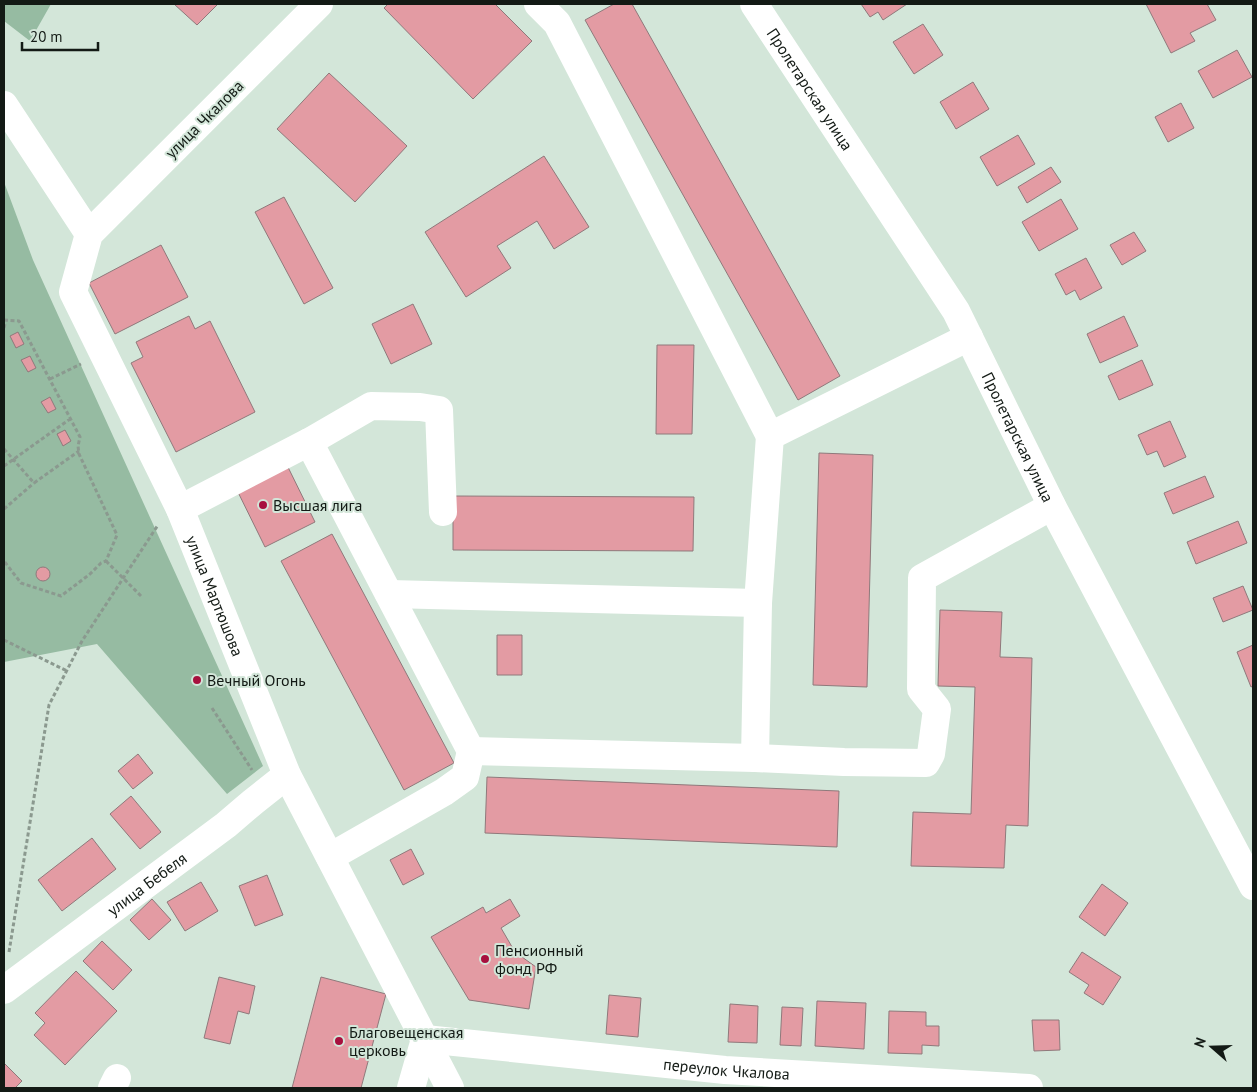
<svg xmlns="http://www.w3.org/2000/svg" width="1257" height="1092" font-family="'PT Sans',sans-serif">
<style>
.green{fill:#96bba2}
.building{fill:#e39ba3;stroke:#8f797b}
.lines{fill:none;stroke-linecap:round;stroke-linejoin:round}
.path{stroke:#8b998f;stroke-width:3;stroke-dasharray:4 2.5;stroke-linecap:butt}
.minor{stroke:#fff;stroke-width:28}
.poi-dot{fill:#a7103e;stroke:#d3e6d9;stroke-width:2}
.labels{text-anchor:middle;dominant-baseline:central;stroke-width:4;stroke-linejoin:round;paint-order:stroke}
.street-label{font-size:16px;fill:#131a15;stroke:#d3e6d9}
.poi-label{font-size:16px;fill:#131a15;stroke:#d3e6d9;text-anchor:start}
</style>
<rect width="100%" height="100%" fill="#d3e6d9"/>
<path class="green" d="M 4,4 L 51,4 L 30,41 L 4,21 Z
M 4,182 L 33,260 L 263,766 L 227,794 L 97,644 L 4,662 Z"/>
<path class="building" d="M 174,4 L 218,4 L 197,25 Z
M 388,4 L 495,4 L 532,41 L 473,99 L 384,8 Z
M 614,4 L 632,4 L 840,376 L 798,400 L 585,20 Z
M 861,4 L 907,4 L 883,20 L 878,12 L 870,17 Z
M 1146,4 L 1207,4 L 1216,20 L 1190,33 L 1195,41 L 1171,53 Z
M 923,24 L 943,55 L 914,74 L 893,42 Z
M 1237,50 L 1252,77 L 1213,98 L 1198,71 Z
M 329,73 L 407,146 L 355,202 L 277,129 Z
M 973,82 L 989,109 L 956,129 L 940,102 Z
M 1181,103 L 1194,128 L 1168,142 L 1155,117 Z
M 1018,135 L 1035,164 L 997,186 L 980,157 Z
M 544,156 L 589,227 L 554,249 L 537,221 L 497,246 L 511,268 L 466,297 L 425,232 Z
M 1051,167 L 1061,182 L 1027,203 L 1018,187 Z
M 284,197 L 333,288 L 304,304 L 255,212 Z
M 1061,199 L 1078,229 L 1039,251 L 1022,222 Z
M 1134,232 L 1146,251 L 1122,265 L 1110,245 Z
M 161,245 L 188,297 L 115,334 L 89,283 Z
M 1086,258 L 1102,288 L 1080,300 L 1075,290 L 1066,295 L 1055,274 Z
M 413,304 L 432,344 L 391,364 L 372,324 Z
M 189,316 L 195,329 L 210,321 L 255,412 L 176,452 L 131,363 L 143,357 L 136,342 Z
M 1124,316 L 1138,346 L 1100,363 L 1087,334 Z
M 18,332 L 24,344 L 16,348 L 10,336 Z
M 657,345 L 694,345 L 692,434 L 656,434 Z
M 30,356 L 36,368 L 28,372 L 21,360 Z
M 1142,360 L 1153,385 L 1119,400 L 1108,376 Z
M 50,397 L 56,409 L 48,413 L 41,402 Z
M 1170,421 L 1186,457 L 1164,467 L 1157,451 L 1147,455 L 1138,435 Z
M 65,430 L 71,441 L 63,446 L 57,434 Z
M 819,453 L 873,455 L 867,687 L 813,685 Z
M 282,455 L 315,522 L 265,547 L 232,480 Z
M 1205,476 L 1214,497 L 1173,514 L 1164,493 Z
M 453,496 L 694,497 L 693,551 L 453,550 Z
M 1238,521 L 1247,543 L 1196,564 L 1187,542 Z
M 332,534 L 454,763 L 404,790 L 281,561 Z
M36 574a7 7 0 1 1 14 0a7 7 0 1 1-14 0Z
M 1243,586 L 1253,610 L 1223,622 L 1213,598 Z
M 940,610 L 1002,612 L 1000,657 L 1032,658 L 1028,826 L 1006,825 L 1004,868 L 911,866 L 913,812 L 971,814 L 975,687 L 938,686 Z
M 497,635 L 522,635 L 522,675 L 497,675 Z
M 1253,645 L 1253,686 L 1251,687 L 1237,652 Z
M 138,754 L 153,773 L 133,789 L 118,771 Z
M 487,777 L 839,791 L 837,847 L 485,833 Z
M 131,796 L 161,832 L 140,849 L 110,814 Z
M 92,838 L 116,869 L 62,911 L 38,880 Z
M 411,849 L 424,874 L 403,885 L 390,860 Z
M 267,875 L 283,915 L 255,926 L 239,886 Z
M 201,882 L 218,911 L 185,931 L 167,902 Z
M 1102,884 L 1128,903 L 1105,936 L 1079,917 Z
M 152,899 L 171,920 L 149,940 L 130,920 Z
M 510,899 L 520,916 L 501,928 L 515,952 L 536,967 L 529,1009 L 469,1000 L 431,937 L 483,907 L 486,913 Z
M 102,941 L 132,970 L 113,990 L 83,961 Z
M 1082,952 L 1121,977 L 1103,1005 L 1084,993 L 1089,985 L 1069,972 Z
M 76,971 L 117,1011 L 65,1065 L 34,1035 L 45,1023 L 35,1013 Z
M 219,977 L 255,986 L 249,1014 L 238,1011 L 230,1044 L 204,1038 Z
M 321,977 L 386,994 L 361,1088 L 292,1088 Z
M 609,995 L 641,998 L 638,1037 L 606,1034 Z
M 817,1001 L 866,1003 L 864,1049 L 815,1046 Z
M 730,1004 L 758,1006 L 757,1043 L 728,1042 Z
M 782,1007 L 803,1008 L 801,1046 L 780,1045 Z
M 889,1011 L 926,1012 L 926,1026 L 939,1026 L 939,1046 L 922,1045 L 922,1054 L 888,1053 Z
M 1032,1020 L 1059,1020 L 1060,1050 L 1034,1051 Z
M 4,1063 L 22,1081 L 15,1088 L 4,1088 Z"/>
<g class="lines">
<path class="path" d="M 4,320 L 19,321 L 80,437 L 78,446 L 79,454 L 117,535 L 106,561 L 101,563 L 90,574 L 61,596 L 21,583 L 4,561
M 4,328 L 6,320
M 50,379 L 81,364
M 4,449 L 34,483 L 79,451
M 4,466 L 70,419
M 4,509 L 34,483
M 106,561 L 141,596
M 4,640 L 67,671
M 212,708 L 252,770
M 9,952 L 49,705 L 82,641 L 158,525"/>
<g class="minor">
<path id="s1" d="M 319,4 L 89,234 L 73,292 L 180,509 L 287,775 L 450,1088"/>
<path d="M 538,4 L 557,23 L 770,436"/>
<path id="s2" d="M 754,4 L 956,311 L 1052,506 L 1253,886"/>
<path d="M 4,105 L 89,234"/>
<path d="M 309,442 L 371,406 L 420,407 L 439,410 L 443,512"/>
<path d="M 180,509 L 309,442 L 471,751 L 465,777 L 444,792 L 330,857"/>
<path d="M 389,594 L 758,603"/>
<path d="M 471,751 L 755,758 L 844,762 L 926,763 L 931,754 L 937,709 L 921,689 L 922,578 L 1052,506"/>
<path d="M 755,758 L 758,603 L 770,436 L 969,337"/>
<path id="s3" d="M 4,990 L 226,825 L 253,802 L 287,775"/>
<path d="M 112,1088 L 117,1078"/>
<path id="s4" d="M 411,1088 L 425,1039 L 725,1070 L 1029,1088"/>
</g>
</g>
<g class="poi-dot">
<circle cx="263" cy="505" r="5"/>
<circle cx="197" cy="680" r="5"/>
<circle cx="485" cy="959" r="5"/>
<circle cx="339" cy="1041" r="5"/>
</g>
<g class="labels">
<g class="street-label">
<text stroke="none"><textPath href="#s2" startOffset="102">Пролетарская улица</textPath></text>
<text transform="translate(204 119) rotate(-45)">улица Чкалова</text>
<text stroke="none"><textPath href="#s2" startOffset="508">Пролетарская улица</textPath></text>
<text stroke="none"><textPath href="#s1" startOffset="721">улица Мартюшова</textPath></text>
<text stroke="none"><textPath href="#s3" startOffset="178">улица Бебеля</textPath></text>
<text stroke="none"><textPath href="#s4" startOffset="354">переулок Чкалова</textPath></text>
</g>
<g class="poi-label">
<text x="273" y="505">Высшая лига</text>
<text x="207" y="680">Вечный Огонь</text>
<text x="495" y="950">Пенсионный<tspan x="495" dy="18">фонд РФ</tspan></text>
<text x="349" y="1032">Благовещенская<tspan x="349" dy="18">церковь</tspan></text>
</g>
</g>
<rect width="1257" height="1092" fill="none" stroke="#131a15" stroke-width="10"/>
<g transform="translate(1212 1047) rotate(290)" stroke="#d3e6d9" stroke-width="4" paint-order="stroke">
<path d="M0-4L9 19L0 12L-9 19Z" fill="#131a15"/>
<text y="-8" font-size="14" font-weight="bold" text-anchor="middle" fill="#131a15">N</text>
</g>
<path d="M22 42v8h76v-8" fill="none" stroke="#131a15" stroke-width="2.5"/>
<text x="30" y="42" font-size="15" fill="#131a15" stroke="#d3e6d9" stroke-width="4" paint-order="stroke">20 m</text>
</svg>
